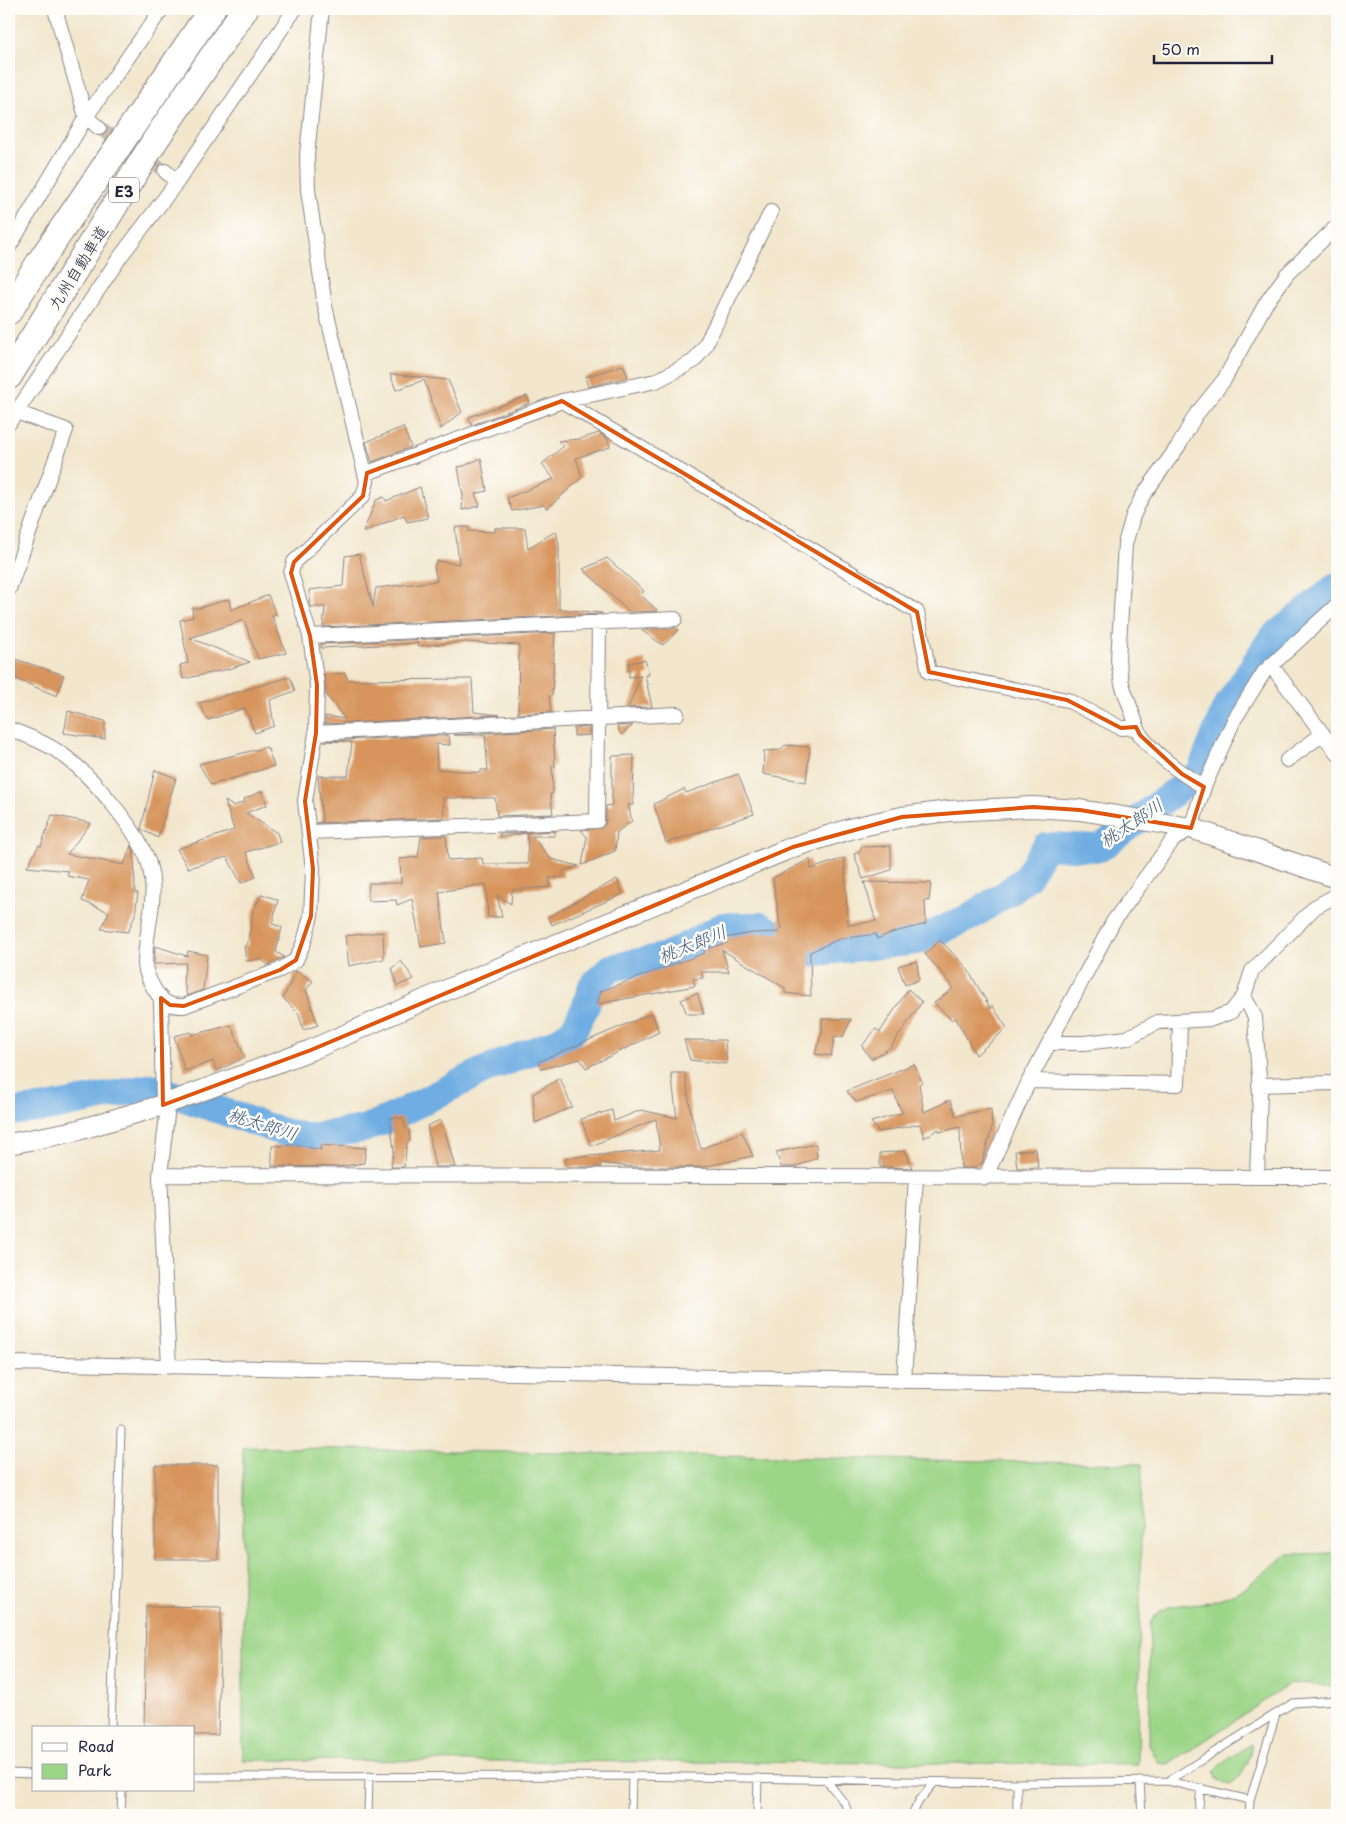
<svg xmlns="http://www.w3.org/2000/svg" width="1346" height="1824" font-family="'Playpen Sans','Klee One',sans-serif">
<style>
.green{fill:#9cd587;stroke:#5f7c61}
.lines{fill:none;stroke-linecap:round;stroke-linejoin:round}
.river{stroke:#70ade2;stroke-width:28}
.building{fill:#d7945c}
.street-tunnel{stroke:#c8bfaf;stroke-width:14;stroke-dasharray:14 7;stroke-linecap:butt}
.lane-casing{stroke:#8a8484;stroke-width:9}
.street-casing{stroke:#8a8484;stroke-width:16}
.secondary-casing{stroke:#8a8484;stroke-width:22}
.highway-casing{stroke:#8a8484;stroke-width:28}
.lane{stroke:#fff;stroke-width:7}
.street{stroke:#fff;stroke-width:14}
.secondary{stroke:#fff;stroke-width:20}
.highway{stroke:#fff;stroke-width:26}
.marked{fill:none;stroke:#de560e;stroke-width:4;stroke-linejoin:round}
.labels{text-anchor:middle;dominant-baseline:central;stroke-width:5;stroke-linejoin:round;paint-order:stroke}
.shield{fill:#fdfcf7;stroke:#646373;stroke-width:1}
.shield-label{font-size:15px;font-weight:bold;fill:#22223b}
.street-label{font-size:16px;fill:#22223b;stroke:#fdfcf7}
.water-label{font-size:18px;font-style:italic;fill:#415a7e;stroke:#fdfcf7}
</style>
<rect width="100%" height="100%" fill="#fdfcf7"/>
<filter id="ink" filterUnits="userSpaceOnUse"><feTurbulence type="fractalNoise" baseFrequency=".02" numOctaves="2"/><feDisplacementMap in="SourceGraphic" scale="10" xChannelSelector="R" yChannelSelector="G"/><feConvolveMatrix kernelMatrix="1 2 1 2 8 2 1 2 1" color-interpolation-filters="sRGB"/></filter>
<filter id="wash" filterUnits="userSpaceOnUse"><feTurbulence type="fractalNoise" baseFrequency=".0096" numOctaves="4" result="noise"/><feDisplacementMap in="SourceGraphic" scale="20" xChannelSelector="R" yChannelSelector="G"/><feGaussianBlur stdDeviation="1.12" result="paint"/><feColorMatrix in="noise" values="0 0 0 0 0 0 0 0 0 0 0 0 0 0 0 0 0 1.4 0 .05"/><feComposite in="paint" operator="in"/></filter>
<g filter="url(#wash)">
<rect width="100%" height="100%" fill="#f2e6cc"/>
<path class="green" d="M 243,1447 L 1142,1464 L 1138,1764 L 243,1760 Z
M 1337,1553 L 1337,1686 L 1290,1684 L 1168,1765 L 1158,1762 L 1149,1744 L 1150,1623 L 1160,1610 L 1172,1606 L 1209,1602 L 1228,1596 L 1243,1589 L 1287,1554 Z
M 1251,1743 C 1253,1756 1242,1781 1229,1785 L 1218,1780 L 1215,1771 L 1219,1766 Z"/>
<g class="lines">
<path class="river" d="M 9,1112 L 47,1108 L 152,1087 L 283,1132 L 308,1137 L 363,1129 L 390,1118 L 485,1070 L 558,1041 L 573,1031 L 585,1008 L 592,986 L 611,968 L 667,956 L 723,926 L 761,926 L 807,953 L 917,941 L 970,917 L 1007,893 L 1026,878 L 1046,846 L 1100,848 L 1200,773 L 1226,708 L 1271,639 L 1337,586"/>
</g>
<g id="blocks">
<path class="building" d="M 623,365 L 628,377 L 588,387 L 585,377 Z
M 390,374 L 448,380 L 462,412 L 441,429 L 424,380 L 396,390 Z
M 527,396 L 530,403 L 472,425 L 469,417 Z
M 403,427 L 411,447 L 372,462 L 366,442 Z
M 599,433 L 607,438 L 610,447 L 576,458 L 582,477 L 547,509 L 544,505 L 512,511 L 507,498 L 554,479 L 542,464 L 564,446 L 558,441 L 580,439 Z
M 481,458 L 487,491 L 475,494 L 480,506 L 462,510 L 463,496 L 458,467 L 464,466 Z
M 420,487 L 428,518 L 407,522 L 404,515 L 363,532 L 376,500 L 384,497 L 386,501 Z
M 455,527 L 469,527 L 469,531 L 495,532 L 495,528 L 525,528 L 528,548 L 556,531 L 559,544 L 559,609 L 602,613 L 602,614 L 323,627 L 325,607 L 310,607 L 309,590 L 343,586 L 345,556 L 359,554 L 373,607 L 376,588 L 437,581 L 434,567 L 437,561 L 459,564 Z
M 607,558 L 644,591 L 641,595 L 658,611 L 629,612 L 583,569 Z
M 268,595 L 276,614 L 272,616 L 286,653 L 258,659 L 244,620 L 190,638 L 250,662 L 229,669 L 183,679 L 180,665 L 188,663 L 180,620 L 193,617 L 192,608 L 199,608 L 229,599 L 231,610 Z
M 676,628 L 679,630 L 663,645 L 641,630 Z
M 555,633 L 552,696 L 549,696 L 551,712 L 518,714 L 519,645 L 465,642 L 417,646 L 418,643 L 321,648 L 321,644 Z
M 9,657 L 64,675 L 57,696 L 9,676 Z
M 645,660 L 649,675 L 645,675 L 652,707 L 628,708 L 641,676 L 629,677 L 629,663 Z
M 345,673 L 348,680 L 472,679 L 474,712 L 500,715 L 325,724 L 325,716 L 345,719 L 326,695 L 324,675 Z
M 290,677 L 295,691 L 270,700 L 274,726 L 255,733 L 245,708 L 208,720 L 199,703 Z
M 68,711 L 105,721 L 105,739 L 64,733 Z
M 633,725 L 621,735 L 617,726 Z
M 589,727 L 589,735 L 574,736 L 574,728 Z
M 553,729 L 555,767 L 552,766 L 553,794 L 550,794 L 553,814 L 497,816 L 495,798 L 443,798 L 444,818 L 316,823 L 322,822 L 318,776 L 348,776 L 352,742 L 324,741 L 449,735 L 450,745 L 436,744 L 437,769 L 481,773 L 481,770 L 488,770 L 485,735 L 454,735 Z
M 785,745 L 810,747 L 806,782 L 763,774 L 764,751 L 780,750 Z
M 267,747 L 274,766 L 211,785 L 199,764 Z
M 634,755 L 633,805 L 628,805 L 632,821 L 617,832 L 615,851 L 582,865 L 587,837 L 581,830 L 602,828 L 606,822 L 606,806 L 612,805 L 612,756 Z
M 155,770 L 176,778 L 158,838 L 141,829 Z
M 738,774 L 754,814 L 666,843 L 654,804 L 684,789 L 686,793 Z
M 262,791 L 267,805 L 246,813 L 277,833 L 280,842 L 246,852 L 256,877 L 241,883 L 227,857 L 188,868 L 177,849 L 234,830 L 225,801 L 233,806 L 245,802 L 244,799 Z
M 52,815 L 91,823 L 67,854 L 124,865 L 131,845 L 134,852 L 135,893 L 138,893 L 135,915 L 128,932 L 101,929 L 109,912 L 82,901 L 89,880 L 67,876 L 69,871 L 27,867 L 39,845 L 41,846 Z
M 555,831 L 555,836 L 532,836 L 551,859 L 579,866 L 563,871 L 563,877 L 549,878 L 550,887 L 512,890 L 511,904 L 497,895 L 502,917 L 488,917 L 486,884 L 439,892 L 446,943 L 421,947 L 412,899 L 397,905 L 396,900 L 368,901 L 369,883 L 401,883 L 400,859 L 418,857 L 421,837 L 446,836 L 448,860 L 482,858 L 483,864 L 528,864 L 527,833 L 500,837 L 499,834 Z
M 891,846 L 891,870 L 863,879 L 854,854 L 860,852 L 861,847 Z
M 844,858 L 848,925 L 876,921 L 864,882 L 931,883 L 929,901 L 925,900 L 926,924 L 891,933 L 877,939 L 876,934 L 839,939 L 810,952 L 811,996 L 785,993 L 785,988 L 722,950 L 729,972 L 701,972 L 703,978 L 693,979 L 695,986 L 597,1004 L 601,991 L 705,953 L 704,949 L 727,943 L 725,938 L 752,933 L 780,932 L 780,928 L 783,927 L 780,926 L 773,878 L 810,859 L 811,869 Z
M 617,879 L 623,894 L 552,925 L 548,917 Z
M 262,894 L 278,900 L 272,924 L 282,927 L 276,952 L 284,957 L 268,965 L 261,959 L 246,961 L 244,946 L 247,946 L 254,909 Z
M 383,932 L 384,959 L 349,966 L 345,936 Z
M 940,940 L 967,968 L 991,1009 L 992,1005 L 1007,1028 L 976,1055 L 955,1017 L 952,1020 L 934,1003 L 952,989 L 952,985 L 925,954 Z
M 155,946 L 187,956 L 188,951 L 207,955 L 203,990 L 187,996 L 183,979 L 186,963 L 154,964 Z
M 401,961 L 414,979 L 397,986 L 392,968 Z
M 917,961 L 919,980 L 905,985 L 898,966 Z
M 296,971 L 313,981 L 306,990 L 318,1025 L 303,1030 L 299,1014 L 283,998 Z
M 908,989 L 922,1002 L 890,1048 L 871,1059 L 862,1046 L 876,1029 L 880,1032 Z
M 697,993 L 704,1014 L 687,1014 L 681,1000 Z
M 652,1013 L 659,1032 L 586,1068 L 580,1059 L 541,1069 L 538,1062 Z
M 822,1019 L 851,1019 L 843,1037 L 835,1036 L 831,1056 L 815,1054 L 822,1032 Z
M 231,1025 L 245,1057 L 217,1071 L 213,1061 L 185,1071 L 174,1036 L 191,1032 L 192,1035 Z
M 684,1040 L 725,1040 L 727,1064 L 690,1060 Z
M 914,1064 L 922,1082 L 919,1084 L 924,1112 L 950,1100 L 956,1116 L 991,1109 L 992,1128 L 982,1163 L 973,1168 L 961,1168 L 960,1127 L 940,1132 L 939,1129 L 924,1138 L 920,1124 L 879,1132 L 871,1122 L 902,1113 L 893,1091 L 856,1102 L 847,1091 Z
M 671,1073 L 685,1073 L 691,1114 L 701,1149 L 742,1132 L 753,1156 L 703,1167 L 632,1167 L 600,1163 L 601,1167 L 567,1167 L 565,1158 L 660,1150 L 656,1119 L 591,1146 L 581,1119 L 612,1110 L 614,1121 L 641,1110 L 677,1118 Z
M 560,1078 L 572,1107 L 535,1123 L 533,1094 Z
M 390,1118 L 403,1118 L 406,1129 L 409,1129 L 410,1141 L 407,1143 L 404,1167 L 391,1167 L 394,1150 Z
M 440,1120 L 446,1135 L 455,1167 L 435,1167 L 427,1126 Z
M 816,1144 L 817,1158 L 794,1167 L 781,1167 L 776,1152 Z
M 299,1145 L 321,1150 L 320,1145 L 366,1148 L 364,1163 L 338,1167 L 272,1166 L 272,1146 Z
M 1036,1149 L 1038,1167 L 1017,1168 L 1015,1151 Z
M 906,1151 L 912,1168 L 880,1167 L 880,1153 Z
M 155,1465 L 218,1465 L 218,1559 L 155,1559 Z
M 146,1606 L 221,1607 L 218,1735 L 194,1735 L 194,1728 L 144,1728 Z"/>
</g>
</g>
<g filter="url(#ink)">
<use href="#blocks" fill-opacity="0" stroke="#8a8484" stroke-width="1"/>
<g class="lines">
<path class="street-tunnel" d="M 99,128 L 165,171"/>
<g class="lane-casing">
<path id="lane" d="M 111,1728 L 121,1430
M 9,1773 L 34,1774
M 194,1777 L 632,1776 L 1017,1783 L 1168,1781 L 1250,1800 L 1249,1815
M 827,1781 L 845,1804 L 849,1815
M 1140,1781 L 1142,1815
M 1168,1781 L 1293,1703 L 1337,1700
M 1250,1800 L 1276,1714
M 121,1815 L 122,1790
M 368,1815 L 369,1776
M 631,1815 L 632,1776
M 757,1815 L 758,1778
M 912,1815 L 919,1801 L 935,1782
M 1017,1815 L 1017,1783
M 1198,1815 L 1201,1788"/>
</g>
<g class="street-casing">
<path id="street" d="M 55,9 L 86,117 L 99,128
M 165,171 L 177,182
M 9,247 L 86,117 L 162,9
M 562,401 L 917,612 L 929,672 L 1067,700 L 1121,728 L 1136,727 C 1147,750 1182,774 1204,787
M 9,423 L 120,257 L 177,182 L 295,9
M 367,473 L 562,401 L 656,381 L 694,361 L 705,346 L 771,212
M 9,589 L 66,430 L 16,412
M 310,636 L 675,619
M 1271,665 L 1337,753
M 9,729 C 26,735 45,742 60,753 C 89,772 143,835 150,868 C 158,900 145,931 145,963 C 145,975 157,999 169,1004 C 173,1006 180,1006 184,1006 L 280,970 L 296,960 L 304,942 L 311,916 L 313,869 L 305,801 L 316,733 L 317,685 L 310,636 L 291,573 L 294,562 L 363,496 L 367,482 L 325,306 L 308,190 L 307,155 L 322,9
M 316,733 L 677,714
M 1140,735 L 1122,684 L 1118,660 L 1125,544 L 1133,516 L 1142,497 L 1179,445 L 1195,416 L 1224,380 L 1266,303 L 1287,274 L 1337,226
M 1287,760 L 1323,734
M 310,832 L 597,821 L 599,622
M 1244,996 L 1255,1017 L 1260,1093 L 1257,1177
M 161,998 L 163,1105 L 167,1115 L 160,1175 L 169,1367
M 1049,1043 L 1085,1043 L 1127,1038 L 1158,1022 L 1212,1019 L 1231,1012 L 1244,996 L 1252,971 L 1315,907 L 1337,895
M 1029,1081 L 1178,1084 L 1180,1022
M 1259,1085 L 1337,1083
M 160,1175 L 1337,1177
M 985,1178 L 1029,1081 L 1113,922 L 1173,840 L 1191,828 L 1204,787 L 1234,720 L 1264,672 L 1337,605
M 9,1363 L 1337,1389
M 904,1381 L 916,1177"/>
</g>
<g class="secondary-casing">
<path id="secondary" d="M 9,1144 L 75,1131 L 163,1105 L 311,1050 L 458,985 L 793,847 L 853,828 L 902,817 L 949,811 L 1033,807 L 1080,810 L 1191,828 L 1337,878"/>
</g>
<g class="highway-casing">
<path id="highway" d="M 9,311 L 39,263 L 212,9
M 9,376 L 156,139 L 245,9"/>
</g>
<use href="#lane" class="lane"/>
<use href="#street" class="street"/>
<use href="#secondary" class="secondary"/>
<use href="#highway" class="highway"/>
</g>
</g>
<path class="marked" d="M 562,401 L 917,612 L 929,672 L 1067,700 L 1121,728 L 1136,727 L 1140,735 L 1182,774 L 1204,787 L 1191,828 L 1080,810 L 1033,807 L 902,817 L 793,847 L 311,1050 L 163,1105 L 161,998 L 170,1005 L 184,1006 L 280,970 L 296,960 L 311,916 L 313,869 L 305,801 L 316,733 L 317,685 L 310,636 L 291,573 L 294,562 L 363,496 L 367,473 Z"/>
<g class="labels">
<rect class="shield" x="109" y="177.5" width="30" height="25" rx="4"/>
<g class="shield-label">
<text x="124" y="190">E3</text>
</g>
<g class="street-label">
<text transform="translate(77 267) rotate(-58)">九州自動車道</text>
</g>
<g class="water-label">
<text transform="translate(1131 822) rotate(-34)">桃太郎川</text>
<text transform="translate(692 943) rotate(-22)">桃太郎川</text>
<text transform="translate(263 1123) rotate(17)">桃太郎川</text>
</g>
</g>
<rect width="1346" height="1824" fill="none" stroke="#fdfcf7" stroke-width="30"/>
<rect x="32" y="1726" width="162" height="65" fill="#fdfcf7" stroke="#a5a5ac"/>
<rect x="42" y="1743" width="25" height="8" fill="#ffffff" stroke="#a5a5ac"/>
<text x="78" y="1752" font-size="15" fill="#22223b">Road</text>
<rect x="42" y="1764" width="25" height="15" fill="#9cd587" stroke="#a5a5ac"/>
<text x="78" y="1776" font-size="15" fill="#22223b">Park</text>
<path d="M1154 55v8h118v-8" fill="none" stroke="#22223b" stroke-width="2.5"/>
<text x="1161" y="55" font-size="15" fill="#22223b" stroke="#fdfcf7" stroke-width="4" paint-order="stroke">50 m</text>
</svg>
